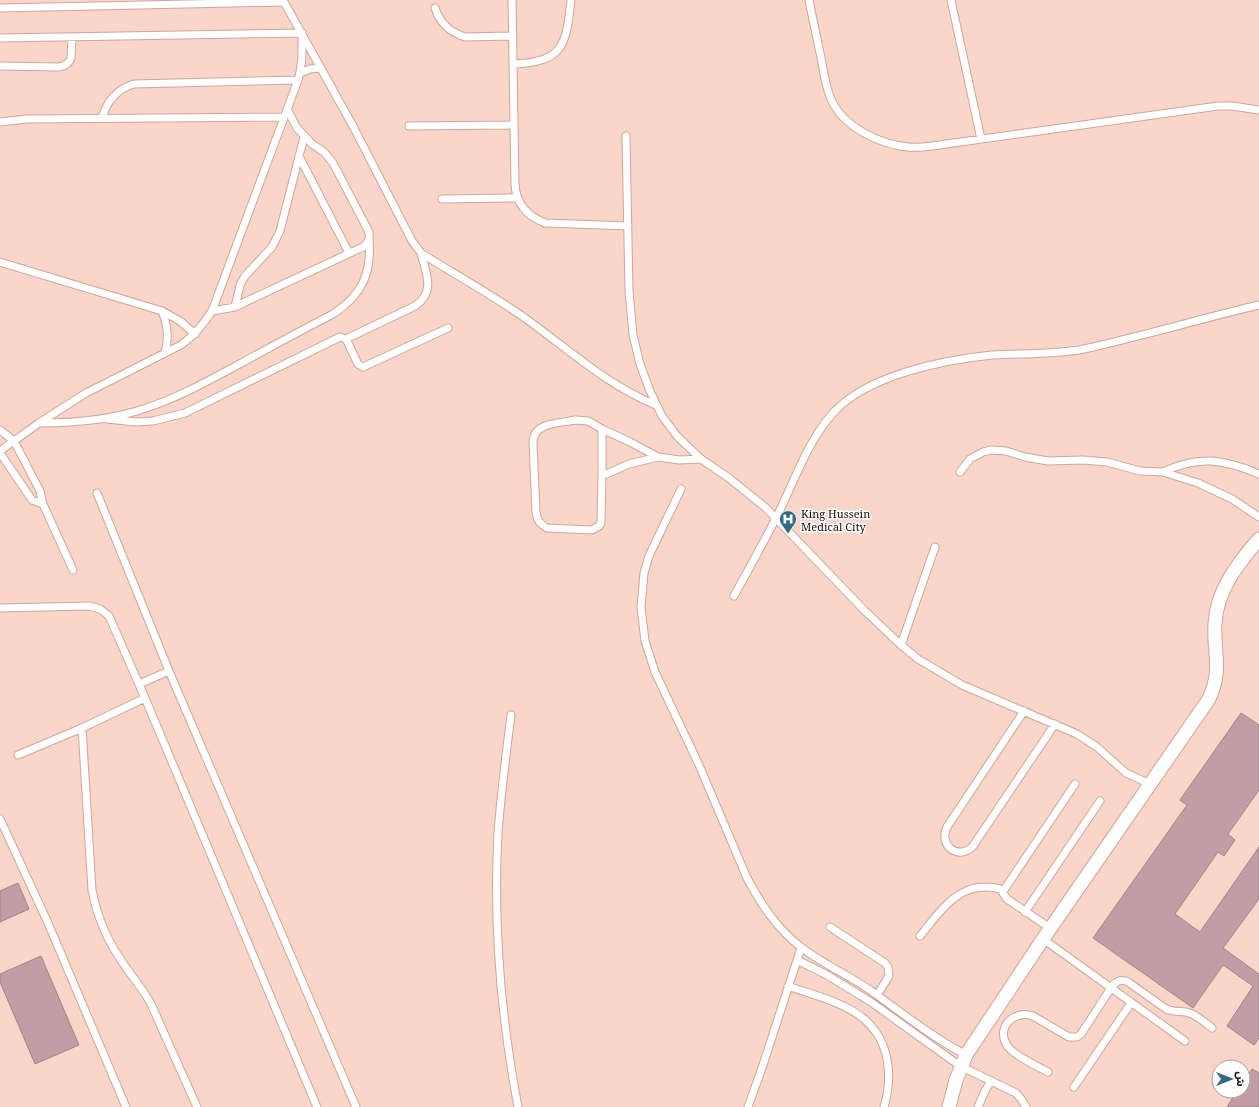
<svg xmlns="http://www.w3.org/2000/svg" width="1259" height="1107" font-family="'Noto Serif','Noto Sans Arabic',serif">
<style>
.building{fill:#c39da5;stroke:#a68289}
.lines{fill:none;stroke-linecap:round;stroke-linejoin:round}
.lane-casing{stroke:#cba79b;stroke-width:9}
.street-casing{stroke:#cba79b;stroke-width:15}
.lane{stroke:#fff;stroke-width:7}
.street{stroke:#fff;stroke-width:13}
.labels{text-anchor:middle;dominant-baseline:central;stroke-width:3;stroke-linejoin:round;paint-order:stroke}
.poi-label{font-size:11px;fill:#190d09;stroke:#fff;text-anchor:start}
</style>
<rect width="100%" height="100%" fill="#fad5c8"/>
<path class="building" d="M 1241,713 L 1259,725 L 1259,790 L 1228,834 L 1235,840 L 1224,856 L 1218,852 L 1175,914 L 1200,932 L 1259,847 L 1259,899 L 1223,948 L 1259,974 L 1259,1038 L 1254,1045 L 1227,1026 L 1253,986 L 1223,965 L 1193,1008 L 1093,938 L 1187,805 L 1180,800 Z
M 18,883 L 29,909 L 0,922 L 0,891 Z
M 41,956 L 79,1045 L 35,1064 L 0,982 L 0,974 Z
M 1252,1069 L 1259,1073 L 1259,1107 L 1227,1107 L 1237,1091 L 1243,1091 L 1243,1083 Z"/>
<g class="lines">
<g class="lane-casing">
<path id="lane" d="M 283,0 L 354,128 L 412,241 L 421,253 C 454,274 489,293 522,316 C 566,347 606,385 656,405
M 512,0 L 515,184 C 516,204 527,216 545,223 L 628,226
M 809,0 C 813,21 818,42 822,63 C 824,75 826,88 831,99 C 843,127 879,144 908,147 C 916,148 924,147 932,146 L 1218,106 L 1232,106 L 1259,110
M 951,0 L 981,139
M 0,8 L 284,2
M 435,8 C 440,23 449,32 465,37 L 513,36
M 0,38 L 302,33 C 302,49 303,65 298,80 L 212,311 C 203,325 195,335 181,345 L 86,393 L 39,423 L 0,451
M 513,64 C 564,62 566,45 571,0
M 0,66 L 59,67 C 65,66 69,64 71,58 L 72,37
M 300,73 L 310,69 L 321,68
M 102,118 C 107,101 117,89 134,84 L 298,80
M 0,122 L 27,119 L 284,117
M 409,126 L 514,125
M 626,136 L 629,291 L 633,335 L 640,364 L 650,391 L 662,416 L 677,436 L 701,459 L 729,478 L 766,508 L 865,611 L 901,645 L 918,659 L 962,685 L 1077,734 L 1097,747 L 1126,773 L 1150,784
M 299,156 L 349,253
M 442,199 L 517,198
M 0,262 L 162,311 L 180,321 L 195,334
M 235,307 L 240,285 L 245,276 L 272,247 L 280,231 L 304,137
M 162,311 C 168,326 169,338 165,353
M 212,311 L 235,307 L 243,303 L 363,247 C 369,242 371,237 368,230 L 333,163 L 324,152 L 312,144 L 297,128 L 287,109
M 346,339 L 415,306 C 436,292 426,273 421,253
M 107,419 L 136,422 L 153,421 L 185,413 L 340,337 L 346,339 L 358,364 L 363,367 L 448,328
M 576,420 L 588,421 L 602,429 L 602,476 L 601,523 L 599,526 L 592,530 L 547,528 C 540,524 537,520 536,512 L 533,443 C 533,422 560,423 576,420 Z
M 39,423 C 75,423 112,420 146,408 C 177,398 206,382 234,367 C 267,349 300,331 333,314 C 361,296 372,274 369,240
M 602,429 L 630,442 L 658,457
M 0,430 L 14,441 L 40,491 L 43,504 L 73,570
M 0,453 L 28,494 L 32,500 L 43,504
M 960,472 L 970,459 L 983,452 L 991,450 L 1006,451 L 1025,457 L 1048,461 L 1083,460 L 1107,462 L 1140,471 L 1163,472 L 1198,483 L 1232,499 L 1259,517
M 1163,472 C 1198,455 1224,459 1259,474
M 602,476 L 629,464 L 658,457 L 679,460 L 701,459
M 681,489 L 649,556 L 644,573 L 641,607 L 645,641 L 655,672 L 699,765 L 747,878 C 761,904 777,929 801,947 C 821,963 848,975 870,990 C 902,1013 932,1037 966,1055
M 97,493 L 169,671 L 356,1107
M 734,596 C 748,570 763,544 776,518 C 794,483 807,441 834,412 C 868,375 943,360 992,355 C 1023,353 1053,355 1084,349 C 1142,336 1200,319 1259,305
M 0,608 L 89,606 L 100,609 L 109,616 L 145,698 L 317,1107
M 901,645 L 935,547
M 139,684 L 169,671
M 1024,711 L 947,827 C 938,846 959,861 973,846 L 1055,724
M 511,715 C 506,754 501,793 498,833 C 493,925 501,1017 518,1107
M 82,728 L 92,890 C 97,916 108,942 123,963 C 132,977 143,989 151,1004 L 197,1107
M 18,755 L 82,728 L 145,698
M 0,819 L 48,923 L 126,1107
M 1025,912 L 1100,801
M 830,927 L 885,963 L 888,967 L 889,976 L 877,995
M 1050,928 L 1007,899 L 1003,893 L 1004,890 L 1075,784
M 920,936 C 943,908 962,877 1004,890
M 1043,939 L 1185,1041
M 797,960 L 827,975 L 871,1002 L 960,1066 L 1016,1093 L 1022,1100 L 1026,1107
M 788,986 C 813,995 844,1002 864,1019 C 890,1041 893,1076 884,1107
M 1048,1072 C 1038,1067 1016,1056 1009,1048 C 994,1030 1012,1009 1033,1016 L 1069,1037 L 1077,1037 L 1081,1034 L 1113,985 C 1118,980 1122,979 1128,982 L 1166,1009 C 1173,1012 1179,1011 1186,1012 C 1196,1014 1204,1022 1212,1028
M 1074,1087 L 1131,1003
M 748,1107 L 762,1068 L 801,948
M 978,1107 L 985,1091 L 991,1081"/>
</g>
<g class="street-casing">
<path id="street" d="M 949,1107 L 956,1080 L 966,1055 L 1043,939 L 1209,699 C 1223,668 1213,653 1215,624 C 1216,591 1239,562 1259,539"/>
</g>
<use href="#lane" class="lane"/>
<use href="#street" class="street"/>
</g>
<defs>
<g id="hospital-pin" transform="scale(0.9)"><path d="M0 17L-7.5 6A9.5 9.5 0 1 1 7.5 6Z" fill="#306b83" stroke="#fff"/><path d="M-5-5h3v3.5h4V-5h3V5h-3V1.5h-4V5h-3Z" fill="#fff"/></g>
</defs>
<g fill-rule="evenodd">
<use href="#hospital-pin" x="788" y="519"/>
</g>
<g class="labels">
<g class="poi-label">
<text x="801" y="513">King Hussein<tspan x="801" dy="13">Medical City</tspan></text>
</g>
</g>
<g transform="translate(1231 1079) rotate(90)"><circle r="19" fill="#ffffff" stroke="#a39e9d"/>
<path d="M0-3L7 15L0 10L-7 15Z" fill="#306b83"/>
<text y="-6" font-size="11" font-weight="bold" text-anchor="middle" fill="#190d09">ش</text>
</g>
</svg>
